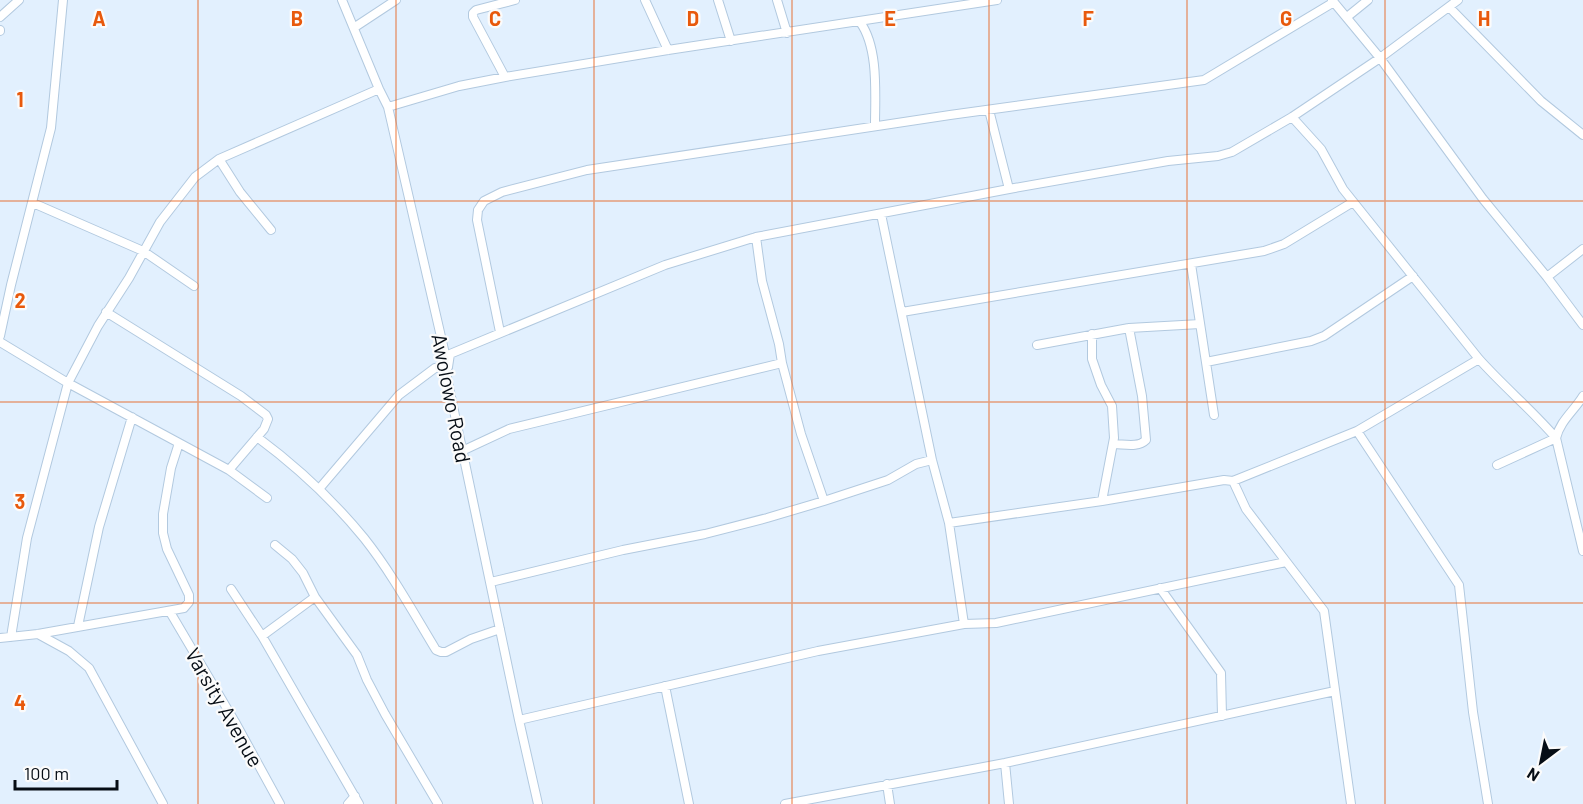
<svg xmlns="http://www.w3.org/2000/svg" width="1583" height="804" font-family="Barlow,sans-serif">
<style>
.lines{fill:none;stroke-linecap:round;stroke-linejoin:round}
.street-casing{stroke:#b2c9df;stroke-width:10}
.street{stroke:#fff;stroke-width:8}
.grid{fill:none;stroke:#e8590c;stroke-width:1.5;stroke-opacity:0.55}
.labels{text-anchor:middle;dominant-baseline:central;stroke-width:4.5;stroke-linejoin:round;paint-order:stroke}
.street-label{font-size:21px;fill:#060d15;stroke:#fbfbfb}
.grid-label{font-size:20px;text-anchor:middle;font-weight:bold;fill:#e8590c;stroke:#fbfbfb;stroke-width:4.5;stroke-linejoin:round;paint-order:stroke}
</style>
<rect width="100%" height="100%" fill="#e2f0fe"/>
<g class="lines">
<g class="street-casing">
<path id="street" d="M 342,0 L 379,89 L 388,107 L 448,367 L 445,368 L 519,720 L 538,804
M 645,0 L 668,50
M 718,0 L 731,41
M 777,0 L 787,33
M 1332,0 L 1380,58 L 1483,199 L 1547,277 L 1583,325
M 1449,7 L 1541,101 L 1583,135
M 0,17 L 19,0
M 1347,17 L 1368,0
M 860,22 C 879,48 875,95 875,126
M 355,27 L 396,0
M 0,30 L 0,31
M 505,77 L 473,17 L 473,13 L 476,10 L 515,0
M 388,107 L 459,86 L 505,77 L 668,50 L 997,0
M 989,110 L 1009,189
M 1292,117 L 1321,149 L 1343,189 L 1479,359 C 1504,387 1532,410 1556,438 L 1497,465
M 219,159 L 240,192 L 271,230
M 33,203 L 143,251 L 194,286
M 881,214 L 932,460 L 949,523 L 964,624
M 756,237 L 762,281 L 779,344 L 782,363 L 801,434 L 824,501
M 1191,264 L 1214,415
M 1547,277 L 1583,249
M 106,312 L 241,396 L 266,415 L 268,419 L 264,429 L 229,470
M 902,312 L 1264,251 L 1284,244 L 1353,202
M 500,332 L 477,220 L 478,210 L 484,201 L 502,192 L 587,170 L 950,115 L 1204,80 L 1334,2
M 1092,334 L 1092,359 L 1101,385 L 1112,406 L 1114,438 L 1102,501
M 0,336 L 11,285 L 51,128 L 63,0
M 0,342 L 68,383 L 229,470 L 267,498
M 1037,345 L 1129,328 L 1200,324
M 1206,362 L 1311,341 L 1324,336 L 1413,276
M 1583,396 C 1574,411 1560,421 1556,438 L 1583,551
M 1357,431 L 1459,585 L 1473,712 L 1488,804
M 257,437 C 296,466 333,500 364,538 C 391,572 413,612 436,650 L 441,652 L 446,652 L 471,639 L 500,629
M 1113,444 C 1124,444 1138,448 1146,440 L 1142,396 L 1129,328
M 462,451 L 509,429 L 782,363
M 1233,481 L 1246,509 L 1324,611 L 1351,804
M 319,489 L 399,395 L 435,368 L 448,367 L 450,354 L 665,265 L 756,237 L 1009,189 L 1168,161 L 1218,156 L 1232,152 L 1292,117 L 1380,58 L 1458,0
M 949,523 L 1102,501 L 1224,480 L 1233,481 L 1357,431 L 1479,359
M 275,545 L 292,559 L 303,573 L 315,597 L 357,655 L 367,680 L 385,714 L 438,804
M 491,582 L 623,550 L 705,534 L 767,518 L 824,501 L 888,480 L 916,464 L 932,460
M 1160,588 L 1221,673 L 1222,716
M 231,589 L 262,636 L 359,804
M 170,612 L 235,722 L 280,804
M 78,626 L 99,527 L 132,417
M 38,634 L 69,651 L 89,668 L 163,804
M 262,636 L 315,597
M 11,637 L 27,538 L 68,383 L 98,326 L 129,278 L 160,222 L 195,177 L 219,159 L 379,89
M 0,638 L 38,634 L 184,608 L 189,602 L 189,595 L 167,549 L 163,533 L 163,514 L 171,468 L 179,443
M 665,686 L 689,804
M 519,720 L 818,651 L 964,624 L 996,623 L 1286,562
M 1005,763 L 1009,804
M 887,784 L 890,804
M 348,804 L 355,796
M 785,804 L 1005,763 L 1335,691"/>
</g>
<use href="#street" class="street"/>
</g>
<path class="grid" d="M 198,0 L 198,804M 396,0 L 396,804M 594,0 L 594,804M 792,0 L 792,804M 989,0 L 989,804M 1187,0 L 1187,804M 1385,0 L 1385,804M 0,201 L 1583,201M 0,402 L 1583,402M 0,603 L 1583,603"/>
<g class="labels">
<g class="street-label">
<text transform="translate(452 398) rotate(79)">Awolowo Road</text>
<text transform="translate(225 707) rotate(60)">Varsity Avenue</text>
</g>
</g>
<g class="grid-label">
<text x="99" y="26">A</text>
<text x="297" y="26">B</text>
<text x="495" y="26">C</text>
<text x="693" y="26">D</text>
<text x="890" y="26">E</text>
<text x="1088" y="26">F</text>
<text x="1286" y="26">G</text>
<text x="1484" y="26">H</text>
<text x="20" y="107">1</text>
<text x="20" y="308">2</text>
<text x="20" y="509">3</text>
<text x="20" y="710">4</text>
</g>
<g transform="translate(1541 762) rotate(212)" stroke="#fbfbfb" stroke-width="4.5" paint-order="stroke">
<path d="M0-4.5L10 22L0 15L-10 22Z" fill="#060d15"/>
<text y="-9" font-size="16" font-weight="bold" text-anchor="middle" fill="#060d15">N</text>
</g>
<path d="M15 780v9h102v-9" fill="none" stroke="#060d15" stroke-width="3"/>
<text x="24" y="780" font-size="18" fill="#060d15" stroke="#fbfbfb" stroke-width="4.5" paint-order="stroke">100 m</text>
</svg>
